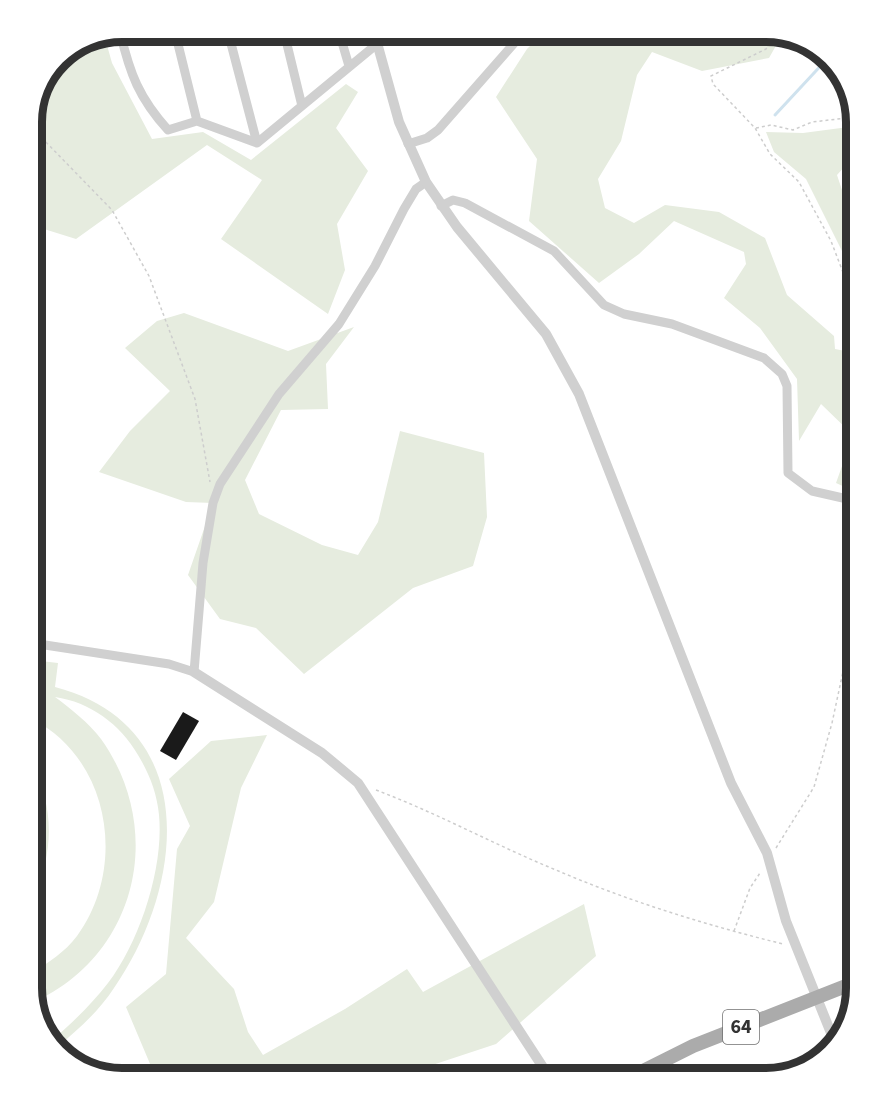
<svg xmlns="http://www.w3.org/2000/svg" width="888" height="1110" font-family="'Source Sans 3',sans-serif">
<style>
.green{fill:#e6ecdf}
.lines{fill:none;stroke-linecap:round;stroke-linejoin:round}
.stream{stroke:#cfe2ee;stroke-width:3}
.building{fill:#1a1a1a}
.path{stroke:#cdcdcd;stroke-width:1.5;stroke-dasharray:3 3;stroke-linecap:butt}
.minor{stroke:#d0d0d0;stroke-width:9}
.tertiary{stroke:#d0d0d0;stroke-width:10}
.primary{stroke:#ababab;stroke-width:14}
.labels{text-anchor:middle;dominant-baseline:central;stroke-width:6;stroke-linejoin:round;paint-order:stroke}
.shield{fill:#fff;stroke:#707070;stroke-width:1.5}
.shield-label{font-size:20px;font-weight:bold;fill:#333}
.rim{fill:none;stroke:#333;stroke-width:8}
</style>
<rect width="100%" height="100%" fill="#fff"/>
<path class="green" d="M 544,32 L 771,32 L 782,35 L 769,58 L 702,71 L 652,52 L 637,75 L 621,141 L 598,179 L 605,208 L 634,223 L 665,205 L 719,212 L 765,238 L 787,295 L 834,336 L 835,349 L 856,353 L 856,492 L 836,483 L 853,435 L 821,404 L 799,441 L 797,379 L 760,328 L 724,298 L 746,264 L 744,252 L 674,221 L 639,254 L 599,283 L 529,221 L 537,159 L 496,97 L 527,49 Z
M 105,38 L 112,63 L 152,139 L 203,132 L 251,160 L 346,84 L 358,92 L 336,128 L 368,171 L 337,224 L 345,270 L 328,314 L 221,239 L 262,180 L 207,145 L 76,239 L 44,229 L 32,234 L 32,116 L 62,54 Z
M 856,126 L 856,154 L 837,175 L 856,232 L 856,279 L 806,179 L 774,152 L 766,132 L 803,133 Z
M 184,313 L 288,351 L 354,327 L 326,364 L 328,409 L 281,410 L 245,480 L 259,514 L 322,545 L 358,555 L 378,522 L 400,431 L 484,453 L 487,517 L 473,566 L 413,588 L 304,674 L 256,628 L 220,619 L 188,575 L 213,503 L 186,502 L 99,472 L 130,431 L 170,391 L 125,348 L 157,321 Z
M 32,660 L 58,663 L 55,687 C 203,726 184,887 114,988 C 99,1011 78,1030 57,1047 L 50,1042 C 71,1024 91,1005 108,983 C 140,941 164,867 159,815 C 157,793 149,773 138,755 C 120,724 90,702 55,697 C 70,708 89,723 101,739 C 166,830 137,954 36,1001 L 32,988 L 32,973 C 48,963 65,952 77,936 C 127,868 111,759 32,719 Z
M 267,735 L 241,788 L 214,902 L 186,938 L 234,989 L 248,1032 L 263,1055 L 345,1009 L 407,969 L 423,992 L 584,904 L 596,956 L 496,1044 L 393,1078 L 156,1078 L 126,1007 L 166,974 L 177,849 L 190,826 L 169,779 L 211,741 Z
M 32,766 C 55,807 54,856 32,897 Z
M 814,1048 L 828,1051 L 816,1063 L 769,1078 Z"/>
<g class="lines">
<path class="stream" d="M 775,115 L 827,59"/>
</g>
<path class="building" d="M 183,712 L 199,721 L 176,760 L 160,751 Z"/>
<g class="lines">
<path class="path" d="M 778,34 L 766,49 L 711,76 L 713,84 L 755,128 L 770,154 L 799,182 L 831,241 L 844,275 L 856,291
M 32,116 L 40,136 L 112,210 L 149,276 L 195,399 L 210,482
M 756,128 L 771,125 L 793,130 L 812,122 L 855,117
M 856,330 L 844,345 L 851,367 L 856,374
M 376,790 C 437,813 495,845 556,870 C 628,901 706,925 783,944
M 776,848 L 814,787 L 832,723 L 856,611
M 734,931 L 750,888 L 760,873"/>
<path class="minor" d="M 120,32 C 130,74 139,98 168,130 L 197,121 L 257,143 L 377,44
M 175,32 L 197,121
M 228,32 L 257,143
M 284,32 L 302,106
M 339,32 L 349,66
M 408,144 L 427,138 L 438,130 L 524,32
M 441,206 L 453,200 L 465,203 L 554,251 L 604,305 L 624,314 L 672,324 L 764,358 L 782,374 L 787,386 L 788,473 L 812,491 L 856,501
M 32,643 L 169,664 L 194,672 L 203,563 L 213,503 L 220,484 L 279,394 L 339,324 L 375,266 L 404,209 L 416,189 L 426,182"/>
<path class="tertiary" d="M 374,32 L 399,122 L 426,182 L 457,227 L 546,334 L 579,394 L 731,783 L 767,853 L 786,921 L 835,1043
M 194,672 L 322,753 L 358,783 L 550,1078"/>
<path class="primary" d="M 629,1078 L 693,1046 L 856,982"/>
</g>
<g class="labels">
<rect class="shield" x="723" y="1010" width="36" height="34" rx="4.5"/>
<g class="shield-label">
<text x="741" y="1027">64</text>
</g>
</g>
<path d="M0 0H888V1110H0ZM122 42H766A80 80 0 0 1 846 122V988A80 80 0 0 1 766 1068H122A80 80 0 0 1 42 988V122A80 80 0 0 1 122 42Z" fill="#fff" fill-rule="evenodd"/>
<path class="rim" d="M122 42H766A80 80 0 0 1 846 122V988A80 80 0 0 1 766 1068H122A80 80 0 0 1 42 988V122A80 80 0 0 1 122 42Z"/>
</svg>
